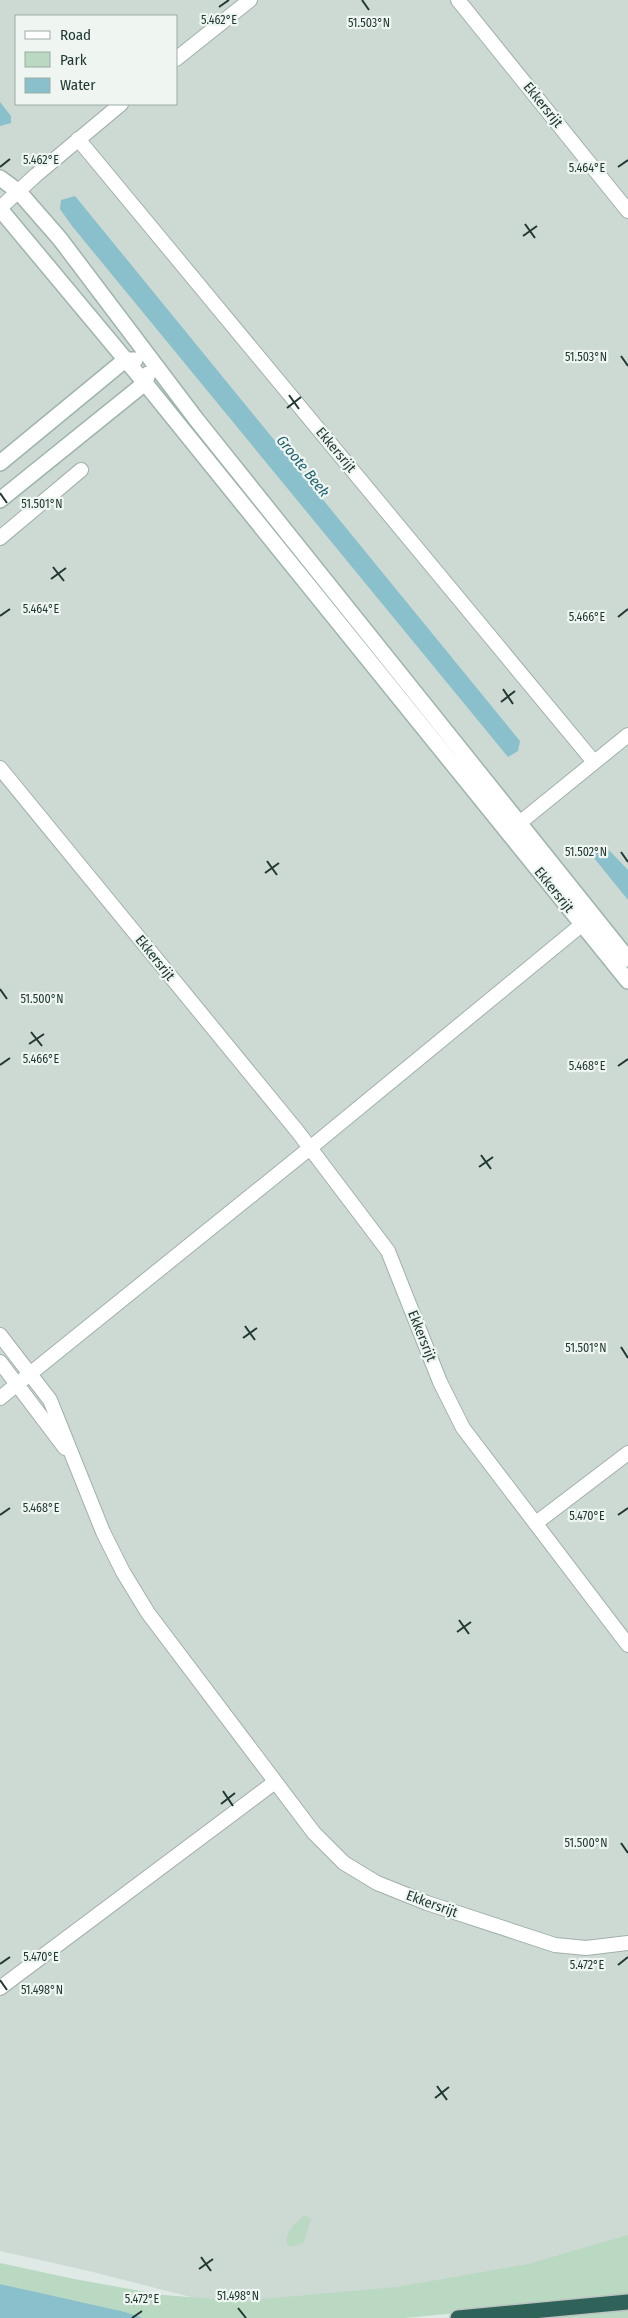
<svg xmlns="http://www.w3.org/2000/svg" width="628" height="2318" font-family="'Fira Sans Condensed',sans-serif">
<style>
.built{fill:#cdd9d3;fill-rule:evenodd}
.green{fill:#b9d9c2}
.water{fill:#89c0cb}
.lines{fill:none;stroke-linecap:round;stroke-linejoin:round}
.street-casing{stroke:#a2b0ac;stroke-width:16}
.secondary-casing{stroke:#9fb4ac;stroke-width:18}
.highway-casing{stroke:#bcc3c2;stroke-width:18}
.street{stroke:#fff;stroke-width:14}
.secondary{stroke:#fff;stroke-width:15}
.highway{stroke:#2f6258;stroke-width:15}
.ticks{fill:none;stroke:#213832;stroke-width:2}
.labels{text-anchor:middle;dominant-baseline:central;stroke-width:4.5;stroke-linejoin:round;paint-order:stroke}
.street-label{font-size:14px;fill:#213832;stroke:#eff6f2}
.water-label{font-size:15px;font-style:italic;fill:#20616f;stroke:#eff6f2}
.ticks-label{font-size:12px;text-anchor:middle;fill:#213832;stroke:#eff6f2;stroke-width:4.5;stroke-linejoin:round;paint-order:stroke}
</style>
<rect width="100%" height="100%" fill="#dfe9e5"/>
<path class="built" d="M 0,0 L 628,0 L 628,2250 L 338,2318 L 273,2318 L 93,2272 L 0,2251 ZM 16,16 L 176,16 L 176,104 L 16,104 Z"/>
<path class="green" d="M 305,2215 L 311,2219 L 304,2242 L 292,2247 L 287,2244 C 285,2230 296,2223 305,2215 Z
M 628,2235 L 628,2296 L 405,2318 L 143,2318 L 0,2284 L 0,2263 L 74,2279 L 163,2295 L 241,2301 L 397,2287 L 528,2264 Z
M 628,2307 L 628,2318 L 512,2318 Z"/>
<path class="water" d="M 0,102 L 11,116 L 11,123 L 0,126 Z
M 75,196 L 520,741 L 518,751 L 508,757 L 72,226 L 60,209 L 61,200 Z
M 595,846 L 606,847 L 628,870 L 628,900 L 594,858 Z
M 0,2284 L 125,2312 L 143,2318 L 0,2318 Z"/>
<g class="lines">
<g class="street-casing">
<path id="street" d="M 458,0 L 628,211
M 176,59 L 250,0
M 78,139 L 594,762
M 0,208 L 36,175 L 121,104
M 0,538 L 81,470
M 0,768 L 298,1132 L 388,1251 L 440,1382 L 463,1428 L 628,1645
M 512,829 L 628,735
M 0,1335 L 50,1400 L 103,1532 L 123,1572 L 148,1613 L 314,1833 L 344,1863 L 377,1883 L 427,1903 L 555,1945 L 586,1948 L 628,1943
M 0,1362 L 65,1448
M 0,1398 L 310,1148 L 591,917
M 536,1523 L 628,1453
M 0,1988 L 275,1782"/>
</g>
<g class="secondary-casing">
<path id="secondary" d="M 0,178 L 19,192 L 60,239 L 196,419 L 628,959
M 0,209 L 145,383 L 628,981
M 0,463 L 125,360 L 135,360
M 0,500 L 145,383 L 148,374"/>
</g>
<g class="highway-casing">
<path id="highway" d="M 458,2318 L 628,2302"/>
</g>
<use href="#street" class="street"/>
<use href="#secondary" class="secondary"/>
<use href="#highway" class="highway"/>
</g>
<path class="ticks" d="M 362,0 L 369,10M 219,7 L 229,0M 0,167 L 10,159M 618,167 L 628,160M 525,224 L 535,238M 523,236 L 537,226M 621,356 L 628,366M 289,395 L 299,409M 287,408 L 301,397M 0,493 L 7,503M 53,567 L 64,581M 51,579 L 66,568M 0,616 L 10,609M 618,617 L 628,609M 503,689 L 513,704M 501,702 L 515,691M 621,852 L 628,862M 267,861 L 277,875M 265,873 L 279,863M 0,989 L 7,999M 31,1032 L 42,1046M 29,1044 L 44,1034M 0,1065 L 10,1058M 618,1066 L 628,1059M 481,1155 L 491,1169M 479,1167 L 493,1157M 245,1326 L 255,1340M 243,1338 L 257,1328M 621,1347 L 628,1358M 0,1515 L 10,1508M 618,1515 L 628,1508M 459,1620 L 469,1634M 457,1632 L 471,1622M 223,1791 L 233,1806M 221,1804 L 235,1793M 621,1843 L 628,1853M 0,1964 L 10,1957M 618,1965 L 628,1957M 0,1980 L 7,1990M 437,2086 L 447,2100M 435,2098 L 449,2087M 201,2257 L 211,2271M 199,2269 L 213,2259M 238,2308 L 246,2318M 132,2318 L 142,2311"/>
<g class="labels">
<g class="street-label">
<text transform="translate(543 105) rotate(51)">Ekkersrijt</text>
<text transform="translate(336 450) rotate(50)">Ekkersrijt</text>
<text transform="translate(554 890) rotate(51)">Ekkersrijt</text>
<text transform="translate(155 958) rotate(51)">Ekkersrijt</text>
<text transform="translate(422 1336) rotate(68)">Ekkersrijt</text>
<text transform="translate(432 1904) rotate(20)">Ekkersrijt</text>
</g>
<g class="water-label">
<text transform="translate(303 466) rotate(51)">Groote Beek</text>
</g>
</g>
<g class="ticks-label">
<text x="219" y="24">5.462°E</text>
<text x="369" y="27">51.503°N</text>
<text x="41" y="164">5.462°E</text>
<text x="587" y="172">5.464°E</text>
<text x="586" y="361">51.503°N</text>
<text x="42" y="508">51.501°N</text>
<text x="41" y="613">5.464°E</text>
<text x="587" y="621">5.466°E</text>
<text x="586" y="856">51.502°N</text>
<text x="42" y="1003">51.500°N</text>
<text x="41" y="1063">5.466°E</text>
<text x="587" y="1070">5.468°E</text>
<text x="586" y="1352">51.501°N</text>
<text x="41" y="1512">5.468°E</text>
<text x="587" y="1520">5.470°E</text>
<text x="586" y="1847">51.500°N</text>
<text x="41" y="1961">5.470°E</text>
<text x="587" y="1969">5.472°E</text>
<text x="42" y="1994">51.498°N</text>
<text x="238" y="2300">51.498°N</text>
<text x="142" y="2303">5.472°E</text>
</g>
<rect x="15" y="15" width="162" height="90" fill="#eff6f2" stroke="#9daaa5"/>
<rect x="25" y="31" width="25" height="8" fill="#ffffff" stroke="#9daaa5"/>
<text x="60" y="40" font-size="15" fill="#213832">Road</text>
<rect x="25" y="52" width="25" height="15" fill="#b9d9c2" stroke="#9daaa5"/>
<text x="60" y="65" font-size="15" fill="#213832">Park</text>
<rect x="25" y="78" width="25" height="15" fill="#89c0cb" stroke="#9daaa5"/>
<text x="60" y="90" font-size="15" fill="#213832">Water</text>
</svg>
